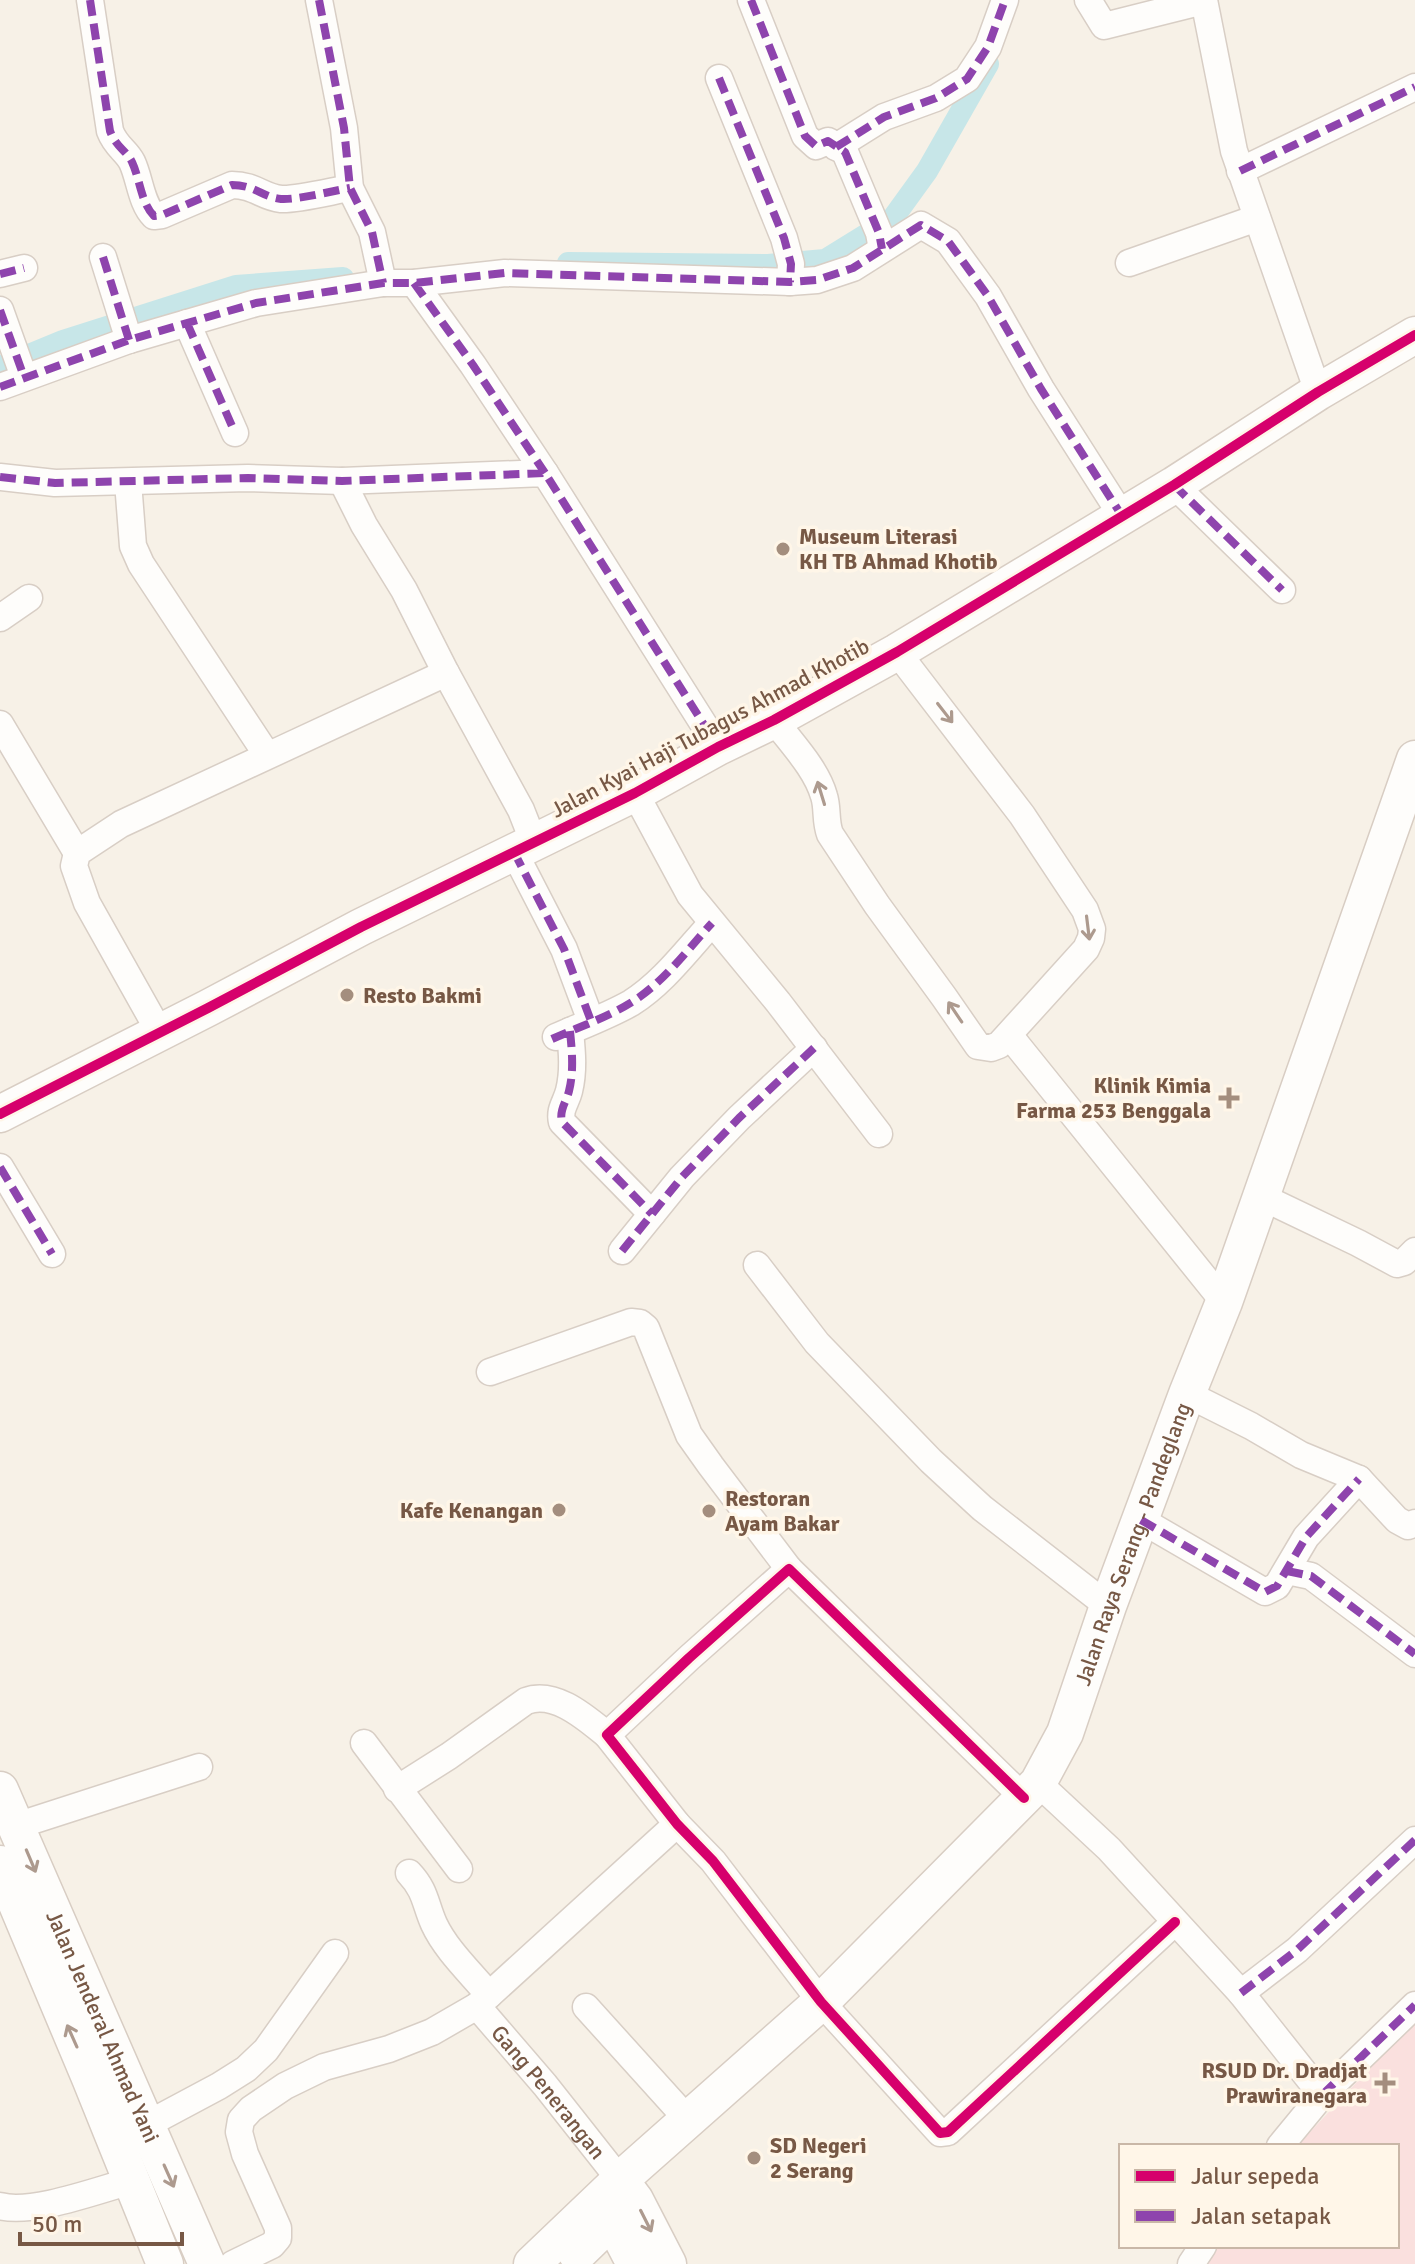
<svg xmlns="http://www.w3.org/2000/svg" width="1415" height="2264" font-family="Signika,sans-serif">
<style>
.medical{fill:#fae0de}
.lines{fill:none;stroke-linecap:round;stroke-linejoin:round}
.canal{stroke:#c7e6e8;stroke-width:22}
.street-casing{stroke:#d8cec5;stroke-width:29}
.secondary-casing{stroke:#d8cdc3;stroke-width:39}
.street{stroke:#fefdfb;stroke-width:26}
.secondary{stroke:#fefdfb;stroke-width:36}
.quiet{stroke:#8e44ad;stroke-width:8;stroke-dasharray:16 8;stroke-linecap:butt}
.cycleway-casing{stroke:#fff6e8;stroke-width:15}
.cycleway{stroke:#d6006c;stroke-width:10}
.oneway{stroke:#ad9a8e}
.poi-dot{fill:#a48e7e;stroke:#fff6e8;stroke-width:3}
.labels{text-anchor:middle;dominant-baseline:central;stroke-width:7;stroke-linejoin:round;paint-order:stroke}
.poi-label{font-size:22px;font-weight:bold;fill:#775845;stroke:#fff6e8;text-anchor:start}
.street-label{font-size:22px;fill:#775845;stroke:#fff6e8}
</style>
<rect width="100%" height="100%" fill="#f7f1e7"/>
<path class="medical" d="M 1415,2020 L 1415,2264 L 1201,2264 L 1214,2246 L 1397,2246 L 1397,2146 L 1297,2146 Z"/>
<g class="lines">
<path class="canal" d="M 568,263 L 768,265 L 825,260 L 893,218 L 927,171 L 988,64
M 0,367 L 63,341 L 236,286 L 343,278"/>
<g class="street-casing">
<g id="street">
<path d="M 90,0 L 110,131 C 116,147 126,150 132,162 C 140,179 141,203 154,216 L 162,215 L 232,185 C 255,185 262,197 281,199 C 297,200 332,191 350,188"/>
<path d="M 319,0 L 344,128 L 350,188 L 372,232 L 383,283"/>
<path d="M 751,0 L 805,136 L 816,146 L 828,141 L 845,152 L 879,233 L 882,249"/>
<path d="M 1088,0 L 1104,26 L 1204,1"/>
<path d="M 1204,0 L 1234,151 L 1318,392"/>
<path d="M 719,78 L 784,238 L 791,264 L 790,282"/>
<path d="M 836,147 L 884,117 L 936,98 L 967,79 L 988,47 L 1005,0"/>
<path d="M 1240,171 L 1415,87"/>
<path d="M 103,257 L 129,340"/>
<path d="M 1129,263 L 1257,218"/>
<path d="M 0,274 L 24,268"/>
<path d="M 414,283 L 473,365 L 545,473"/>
<path d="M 0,310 L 24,377"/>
<path d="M 187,323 L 235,433"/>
<path d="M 0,387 L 129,340 L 256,303 L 383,283 L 414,283 L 505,273 L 790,282 L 817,280 L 853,268 L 921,225 L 948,241 L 988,296 L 1041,389 L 1122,516"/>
<path d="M 0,477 L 55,483 L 248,478 L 342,481 L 545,473 L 718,747"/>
<path d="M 342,481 L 364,525 L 404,590 L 446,673"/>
<path d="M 128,482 L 133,546 L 141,564 L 267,755"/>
<path d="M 1174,485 L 1282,590"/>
<path d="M 0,618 L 29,598"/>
<path d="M 774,720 C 791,743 816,768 824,796 C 828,808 825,821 830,834 L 877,905 L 944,997 L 978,1046 L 991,1048 L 999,1045 L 1086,949 L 1091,938 L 1092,929 L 1085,910 L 1022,815 L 897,652"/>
<path d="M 0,724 L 77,853"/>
<path d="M 635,793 L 690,895 L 778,1002 L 879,1134"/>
<path d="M 514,852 L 564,949 L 591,1021"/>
<path d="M 570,1031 C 572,1051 574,1071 569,1091 C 566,1103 559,1109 562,1122 L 652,1214"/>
<path d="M 160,1033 L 87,903 L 74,866 L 77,853 L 121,824 L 446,673 L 521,810 L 534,843"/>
<path d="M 1009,1035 L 1224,1302"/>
<path d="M 556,1037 C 581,1026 608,1016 631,1003 C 663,983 687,950 712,923"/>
<path d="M 0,1167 L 52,1254"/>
<path d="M 1260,1196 L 1358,1243 L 1397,1264 L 1404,1262 L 1415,1251"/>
<path d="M 622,1251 L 682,1177 L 739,1118 L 814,1048"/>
<path d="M 757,1265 L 817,1343 L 931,1461 L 982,1508 L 1108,1606"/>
<path d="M 490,1372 L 631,1322 L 640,1323 L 646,1328 L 689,1435 L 711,1466 L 789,1569"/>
<path d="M 1187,1394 L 1251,1426 L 1301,1455 L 1359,1479 L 1397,1520 L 1408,1526 L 1415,1523"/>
<path d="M 1141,1520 L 1265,1592 L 1277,1586 L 1306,1537 L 1359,1479"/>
<path d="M 1287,1571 L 1311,1576 L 1415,1654"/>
<path d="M 364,1743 L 459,1869"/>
<path d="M 1038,1783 L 1109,1849 L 1241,1993 L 1322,2095 L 1280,2146"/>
<path d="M 397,1789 L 449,1756 L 526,1701 C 555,1690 586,1718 607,1735"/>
<path d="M 1024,1798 L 789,1569 L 689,1658 L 607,1735 L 677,1824 L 713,1861 L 821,2002 L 940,2133 L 948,2132 L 1175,1922"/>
<path d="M 16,1826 L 199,1767"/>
<path d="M 409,1873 C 426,1891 425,1904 434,1924 C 446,1950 471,1973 489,1995"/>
<path d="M 1241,1993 L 1297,1950 L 1415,1840"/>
<path id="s1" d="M 477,2006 L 545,2085 L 620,2180"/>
<path d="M 586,2007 L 689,2121"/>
<path d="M 1322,2095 L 1415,2005"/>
<path d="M 146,2125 L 219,2086 L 246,2069 L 266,2050 L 335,1953"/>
<path d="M 0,2206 C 31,2215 98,2190 131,2181"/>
<path d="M 233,2264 L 272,2245 L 278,2238 L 278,2228 L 245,2154 L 239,2132 L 241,2120 L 251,2109 L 285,2086 L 324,2067 L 389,2049 L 432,2032 L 477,2006 L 677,1824"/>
<path d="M 1191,2264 L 1203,2246"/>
</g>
</g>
<g class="secondary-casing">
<g id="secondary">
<path d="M 0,1114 L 208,1008 L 361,927 L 635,793 L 718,747 L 774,720 L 897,652 L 1174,485 L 1318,392 L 1415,335"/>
<path id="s2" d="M 0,1790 L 207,2264"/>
<path d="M 0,1864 L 90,2078 L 165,2264"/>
<path d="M 620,2180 L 635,2200 L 668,2264"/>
<path d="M 577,2254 L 612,2220 L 635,2264"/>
<path id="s3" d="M 532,2264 L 620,2180 L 821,2002 L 1038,1783 L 1065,1733 L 1108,1606 L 1187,1394 L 1224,1302 L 1415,759"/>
</g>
</g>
<use href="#street" class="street"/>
<use href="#secondary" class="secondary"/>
<path class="quiet" d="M 90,0 L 110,131 C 116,147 126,150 132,162 C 140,179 141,203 154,216 L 162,215 L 232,185 C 255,185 262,197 281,199 C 297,200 332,191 350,188
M 319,0 L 344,128 L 350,188 L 372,232 L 383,283
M 751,0 L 805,136 L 816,146 L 828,141 L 845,152 L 879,233 L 882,249
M 719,78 L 784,238 L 791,264 L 790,282
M 836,147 L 884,117 L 936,98 L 967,79 L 988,47 L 1005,0
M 1240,171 L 1415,87
M 103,257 L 129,340
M 0,274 L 24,268
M 414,283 L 473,365 L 545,473
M 0,310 L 24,377
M 187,323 L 235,433
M 0,387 L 129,340 L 256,303 L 383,283 L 414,283 L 505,273 L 790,282 L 817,280 L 853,268 L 921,225 L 948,241 L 988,296 L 1041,389 L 1122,516
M 0,477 L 55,483 L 248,478 L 342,481 L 545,473 L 718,747
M 1174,485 L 1282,590
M 514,852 L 564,949 L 591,1021
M 570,1031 C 572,1051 574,1071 569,1091 C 566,1103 559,1109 562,1122 L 652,1214
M 552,1039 C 579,1027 608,1017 632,1002 C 664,982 687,950 712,923
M 0,1167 L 52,1254
M 622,1251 L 682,1177 L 739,1118 L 814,1048
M 1141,1520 L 1265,1592 L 1277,1586 L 1306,1537 L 1359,1479
M 1287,1571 L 1311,1576 L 1415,1654
M 1241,1993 L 1297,1950 L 1415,1840
M 1322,2095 L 1415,2005"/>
<g class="cycleway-casing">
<path id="cycleway" d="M 0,1114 L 208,1008 L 361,927 L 635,793 L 718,747 L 774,720 L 897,652 L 1174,485 L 1318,392 L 1415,335
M 1024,1798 L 789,1569 L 689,1658 L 607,1735 L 677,1824 L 713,1861 L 821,2002 L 940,2133 L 948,2132 L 1175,1922"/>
</g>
<use href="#cycleway" class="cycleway"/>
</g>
<defs><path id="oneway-shaft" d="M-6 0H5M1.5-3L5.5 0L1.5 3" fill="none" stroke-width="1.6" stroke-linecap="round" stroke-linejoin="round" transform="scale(2)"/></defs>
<g class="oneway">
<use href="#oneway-shaft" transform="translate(945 713) rotate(52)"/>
<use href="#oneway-shaft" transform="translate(821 793) rotate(-107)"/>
<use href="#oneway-shaft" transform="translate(1088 928) rotate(83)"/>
<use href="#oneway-shaft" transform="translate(955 1012) rotate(-124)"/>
<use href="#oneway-shaft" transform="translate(31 1861) rotate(67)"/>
<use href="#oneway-shaft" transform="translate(72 2036) rotate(-114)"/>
<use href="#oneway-shaft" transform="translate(169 2176) rotate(66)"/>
<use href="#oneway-shaft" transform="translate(646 2221) rotate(63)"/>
</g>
<g class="poi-dot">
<circle cx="783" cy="549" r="8"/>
<circle cx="347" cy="995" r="8"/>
<path d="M1225 1086h8v8h8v8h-8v8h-8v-8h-8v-8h8z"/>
<circle cx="559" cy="1510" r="8"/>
<circle cx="709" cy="1511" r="8"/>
<path d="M1381 2071h8v8h8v8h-8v8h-8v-8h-8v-8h8z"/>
<circle cx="754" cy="2158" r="8"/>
</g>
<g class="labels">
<g class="poi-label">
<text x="799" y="536">Museum Literasi<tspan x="799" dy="25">KH TB Ahmad Khotib</tspan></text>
<text x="363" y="995">Resto Bakmi</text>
<text x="1211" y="1085" text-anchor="end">Klinik Kimia<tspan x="1211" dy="25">Farma 253 Benggala</tspan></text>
<text x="725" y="1498">Restoran<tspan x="725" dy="25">Ayam Bakar</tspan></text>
<text x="543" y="1510" text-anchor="end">Kafe Kenangan</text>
<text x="1367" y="2070" text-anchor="end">RSUD Dr. Dradjat<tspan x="1367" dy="25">Prawiranegara</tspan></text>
<text x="770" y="2145">SD Negeri<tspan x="770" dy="25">2 Serang</tspan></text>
</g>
<g class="street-label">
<text transform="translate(710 728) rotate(-28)">Jalan Kyai Haji Tubagus Ahmad Khotib</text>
<text stroke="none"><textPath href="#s3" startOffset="956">Jalan Raya Serang - Pandeglang</textPath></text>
<text stroke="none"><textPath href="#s2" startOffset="258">Jalan Jenderal Ahmad Yani</textPath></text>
<text stroke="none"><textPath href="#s1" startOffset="112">Gang Penerangan</textPath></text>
</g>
</g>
<rect x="1119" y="2144" width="280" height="104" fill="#fff6e8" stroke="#c9b7a7" stroke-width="2"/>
<rect x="1135" y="2170" width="40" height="12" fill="#d6006c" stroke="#c9b7a7" stroke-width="2"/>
<text x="1191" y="2184" font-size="24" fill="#775845">Jalur sepeda</text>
<rect x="1135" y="2210" width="40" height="12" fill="#8e44ad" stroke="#c9b7a7" stroke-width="2"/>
<text x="1191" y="2224" font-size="24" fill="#775845">Jalan setapak</text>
<path d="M20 2232v12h162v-12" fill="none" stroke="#775845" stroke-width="4"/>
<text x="32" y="2232" font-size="24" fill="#775845" stroke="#fff6e8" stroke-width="6" paint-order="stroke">50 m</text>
</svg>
